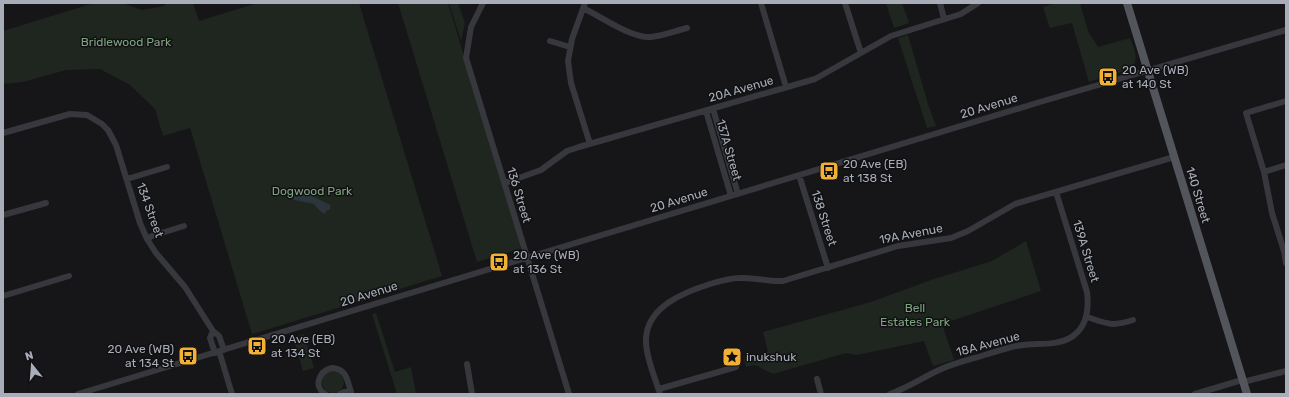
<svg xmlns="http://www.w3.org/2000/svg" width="1289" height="397" font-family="Rubik,sans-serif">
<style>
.green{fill:#1e261f}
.water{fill:#2c353c}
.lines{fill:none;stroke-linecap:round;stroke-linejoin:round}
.minor{stroke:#37383d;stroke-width:6}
.major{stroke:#53555c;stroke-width:8}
.labels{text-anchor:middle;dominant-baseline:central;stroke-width:3;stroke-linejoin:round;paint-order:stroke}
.park-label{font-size:12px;fill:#7fa381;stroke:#111113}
.poi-label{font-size:12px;fill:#a8adb8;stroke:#111113;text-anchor:start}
.street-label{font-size:12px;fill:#a8adb8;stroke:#111113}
</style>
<rect width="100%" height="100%" fill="#161618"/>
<path class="green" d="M 94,3 L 122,3 L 142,10 L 164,6 L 167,3 L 193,3 L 199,21 L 258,3 L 359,3 L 442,276 L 252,334 L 190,128 L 163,136 L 155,109 L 130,85 L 100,69 L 66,70 L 23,82 L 3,84 L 3,31 Z
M 398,3 L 448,3 L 522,248 L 477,262 Z
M 449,3 L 458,3 L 465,23 L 461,41 Z
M 886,3 L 902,3 L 909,23 L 894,28 Z
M 1056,3 L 1080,3 L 1088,31 L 1098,47 L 1130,38 C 1134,49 1140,59 1131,69 L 1089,82 L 1072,23 L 1050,28 L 1043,7 Z
M 908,35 L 928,104 L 936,126 L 927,128 L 898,38 Z
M 1026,241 L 1041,291 L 942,324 L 954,360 L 933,366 L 924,341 L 857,355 L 846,353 L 773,374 L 755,365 L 746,367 L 744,359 L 768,352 L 763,332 L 871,302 L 931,280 L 992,261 Z
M 376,313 L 395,372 L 411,367 L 416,394 L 397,394 L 372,314 Z
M 304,334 L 314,368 L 303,371 L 293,337 Z
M322 382a11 11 0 1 1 22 0a11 11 0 1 1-22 0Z"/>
<path class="water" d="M 289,188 L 296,188 L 308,191 L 314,197 L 330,205 L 330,209 L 326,211 L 325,214 L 320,211 L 314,204 L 294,200 L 288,191 Z"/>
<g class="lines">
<path class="minor" d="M 483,3 L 471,27 L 466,58 L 569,394
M 585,3 L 572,39 L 568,61 L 571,83 L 590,144
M 761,3 L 786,87
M 845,3 L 861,53
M 940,3 L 944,19
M 583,8 C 600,16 632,39 651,37 C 663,36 675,31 687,28
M 550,41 L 570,47
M 1286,101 L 1246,113 L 1264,172 L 1272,213 L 1284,251 L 1286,263
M 713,109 L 738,194
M 706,111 L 731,196
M 3,133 L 70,114 L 87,115 L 102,124 L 108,130 L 116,145 L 140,223 L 147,239 L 156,253 L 185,287 L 213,331 L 219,336 L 224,350
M 1264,172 L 1286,165
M 799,175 L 828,268
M 127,179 L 167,167
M 505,183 L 541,170 L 567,151 L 579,147 L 815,79 L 891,36 L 961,14 L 978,3
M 3,215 L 46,203
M 147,239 L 152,236 L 184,226
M 3,296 L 69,276
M 1087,317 C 1108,324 1112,327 1133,320
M 213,331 L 210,338 L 215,353
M 219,351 L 232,394
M 467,364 L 472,394
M 817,379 L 821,394
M 1243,382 L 1286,371
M 659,389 L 736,367
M 78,394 L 1040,102 L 1286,30
M 325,394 C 313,386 319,371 332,368 C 347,369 347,380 351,392 L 344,392 L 340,394
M 660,394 C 655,378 645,354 646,338 C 648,306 685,292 710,284 C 720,281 730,278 740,278 C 755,277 768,282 783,281 L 898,246 L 951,238 L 968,231 L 1015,204 L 1174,157
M 890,394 C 907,388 922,378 939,370 C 954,363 972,359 988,354 C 999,351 1011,346 1023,345 C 1040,343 1059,346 1073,336 C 1088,325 1089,308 1087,292 L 1056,192
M 1195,394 L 1242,380"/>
<path class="major" d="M 1127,3 L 1247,394"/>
</g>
<defs>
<g id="bus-square" transform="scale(1)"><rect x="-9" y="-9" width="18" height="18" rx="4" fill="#f2b134" stroke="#111113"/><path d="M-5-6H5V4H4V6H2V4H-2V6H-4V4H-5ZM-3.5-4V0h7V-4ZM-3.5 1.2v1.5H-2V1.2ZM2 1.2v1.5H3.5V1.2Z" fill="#111"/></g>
<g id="sight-square" transform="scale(1)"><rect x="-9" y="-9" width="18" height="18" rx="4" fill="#f2b134" stroke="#111113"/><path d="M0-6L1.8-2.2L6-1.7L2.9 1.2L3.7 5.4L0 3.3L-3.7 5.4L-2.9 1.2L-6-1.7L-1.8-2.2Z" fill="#111"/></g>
</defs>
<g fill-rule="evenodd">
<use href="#bus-square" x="1108" y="77"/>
<use href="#bus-square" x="829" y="171"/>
<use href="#bus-square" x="499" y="262"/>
<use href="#bus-square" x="257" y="346"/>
<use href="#bus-square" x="188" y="356"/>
<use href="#sight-square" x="732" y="357"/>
</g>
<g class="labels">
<g class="park-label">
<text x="126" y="42">Bridlewood Park</text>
<text x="312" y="191">Dogwood Park</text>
<text x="915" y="308">Bell<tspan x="915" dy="14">Estates Park</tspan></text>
</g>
<g class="poi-label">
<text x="1122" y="70">20 Ave (WB)<tspan x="1122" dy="14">at 140 St</tspan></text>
<text x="843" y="164">20 Ave (EB)<tspan x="843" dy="14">at 138 St</tspan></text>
<text x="513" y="255">20 Ave (WB)<tspan x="513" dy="14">at 136 St</tspan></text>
<text x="271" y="339">20 Ave (EB)<tspan x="271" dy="14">at 134 St</tspan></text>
<text x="174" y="349" text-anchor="end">20 Ave (WB)<tspan x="174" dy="14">at 134 St</tspan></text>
<text x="746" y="357">inukshuk</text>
</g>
<g class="street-label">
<text transform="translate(741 89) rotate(-16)">20A Avenue</text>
<text transform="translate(989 106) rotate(-17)">20 Avenue</text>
<text transform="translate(729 150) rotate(74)">137A Street</text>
<text transform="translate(519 195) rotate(73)">136 Street</text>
<text transform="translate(1198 195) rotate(73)">140 Street</text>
<text transform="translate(679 200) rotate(-17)">20 Avenue</text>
<text transform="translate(150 210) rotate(70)">134 Street</text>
<text transform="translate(824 218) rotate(72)">138 Street</text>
<text transform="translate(911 234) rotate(-11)">19A Avenue</text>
<text transform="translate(1086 251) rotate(73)">139A Street</text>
<text transform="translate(369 294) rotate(-17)">20 Avenue</text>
<text transform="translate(988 344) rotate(-15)">18A Avenue</text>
</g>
</g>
<rect width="1289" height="397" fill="none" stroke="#a8adb8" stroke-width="8"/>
<g transform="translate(32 365) rotate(343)" stroke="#111113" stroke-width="3" paint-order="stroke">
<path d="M0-3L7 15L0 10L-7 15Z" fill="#a8adb8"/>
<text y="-6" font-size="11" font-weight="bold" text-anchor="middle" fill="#a8adb8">N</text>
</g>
</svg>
